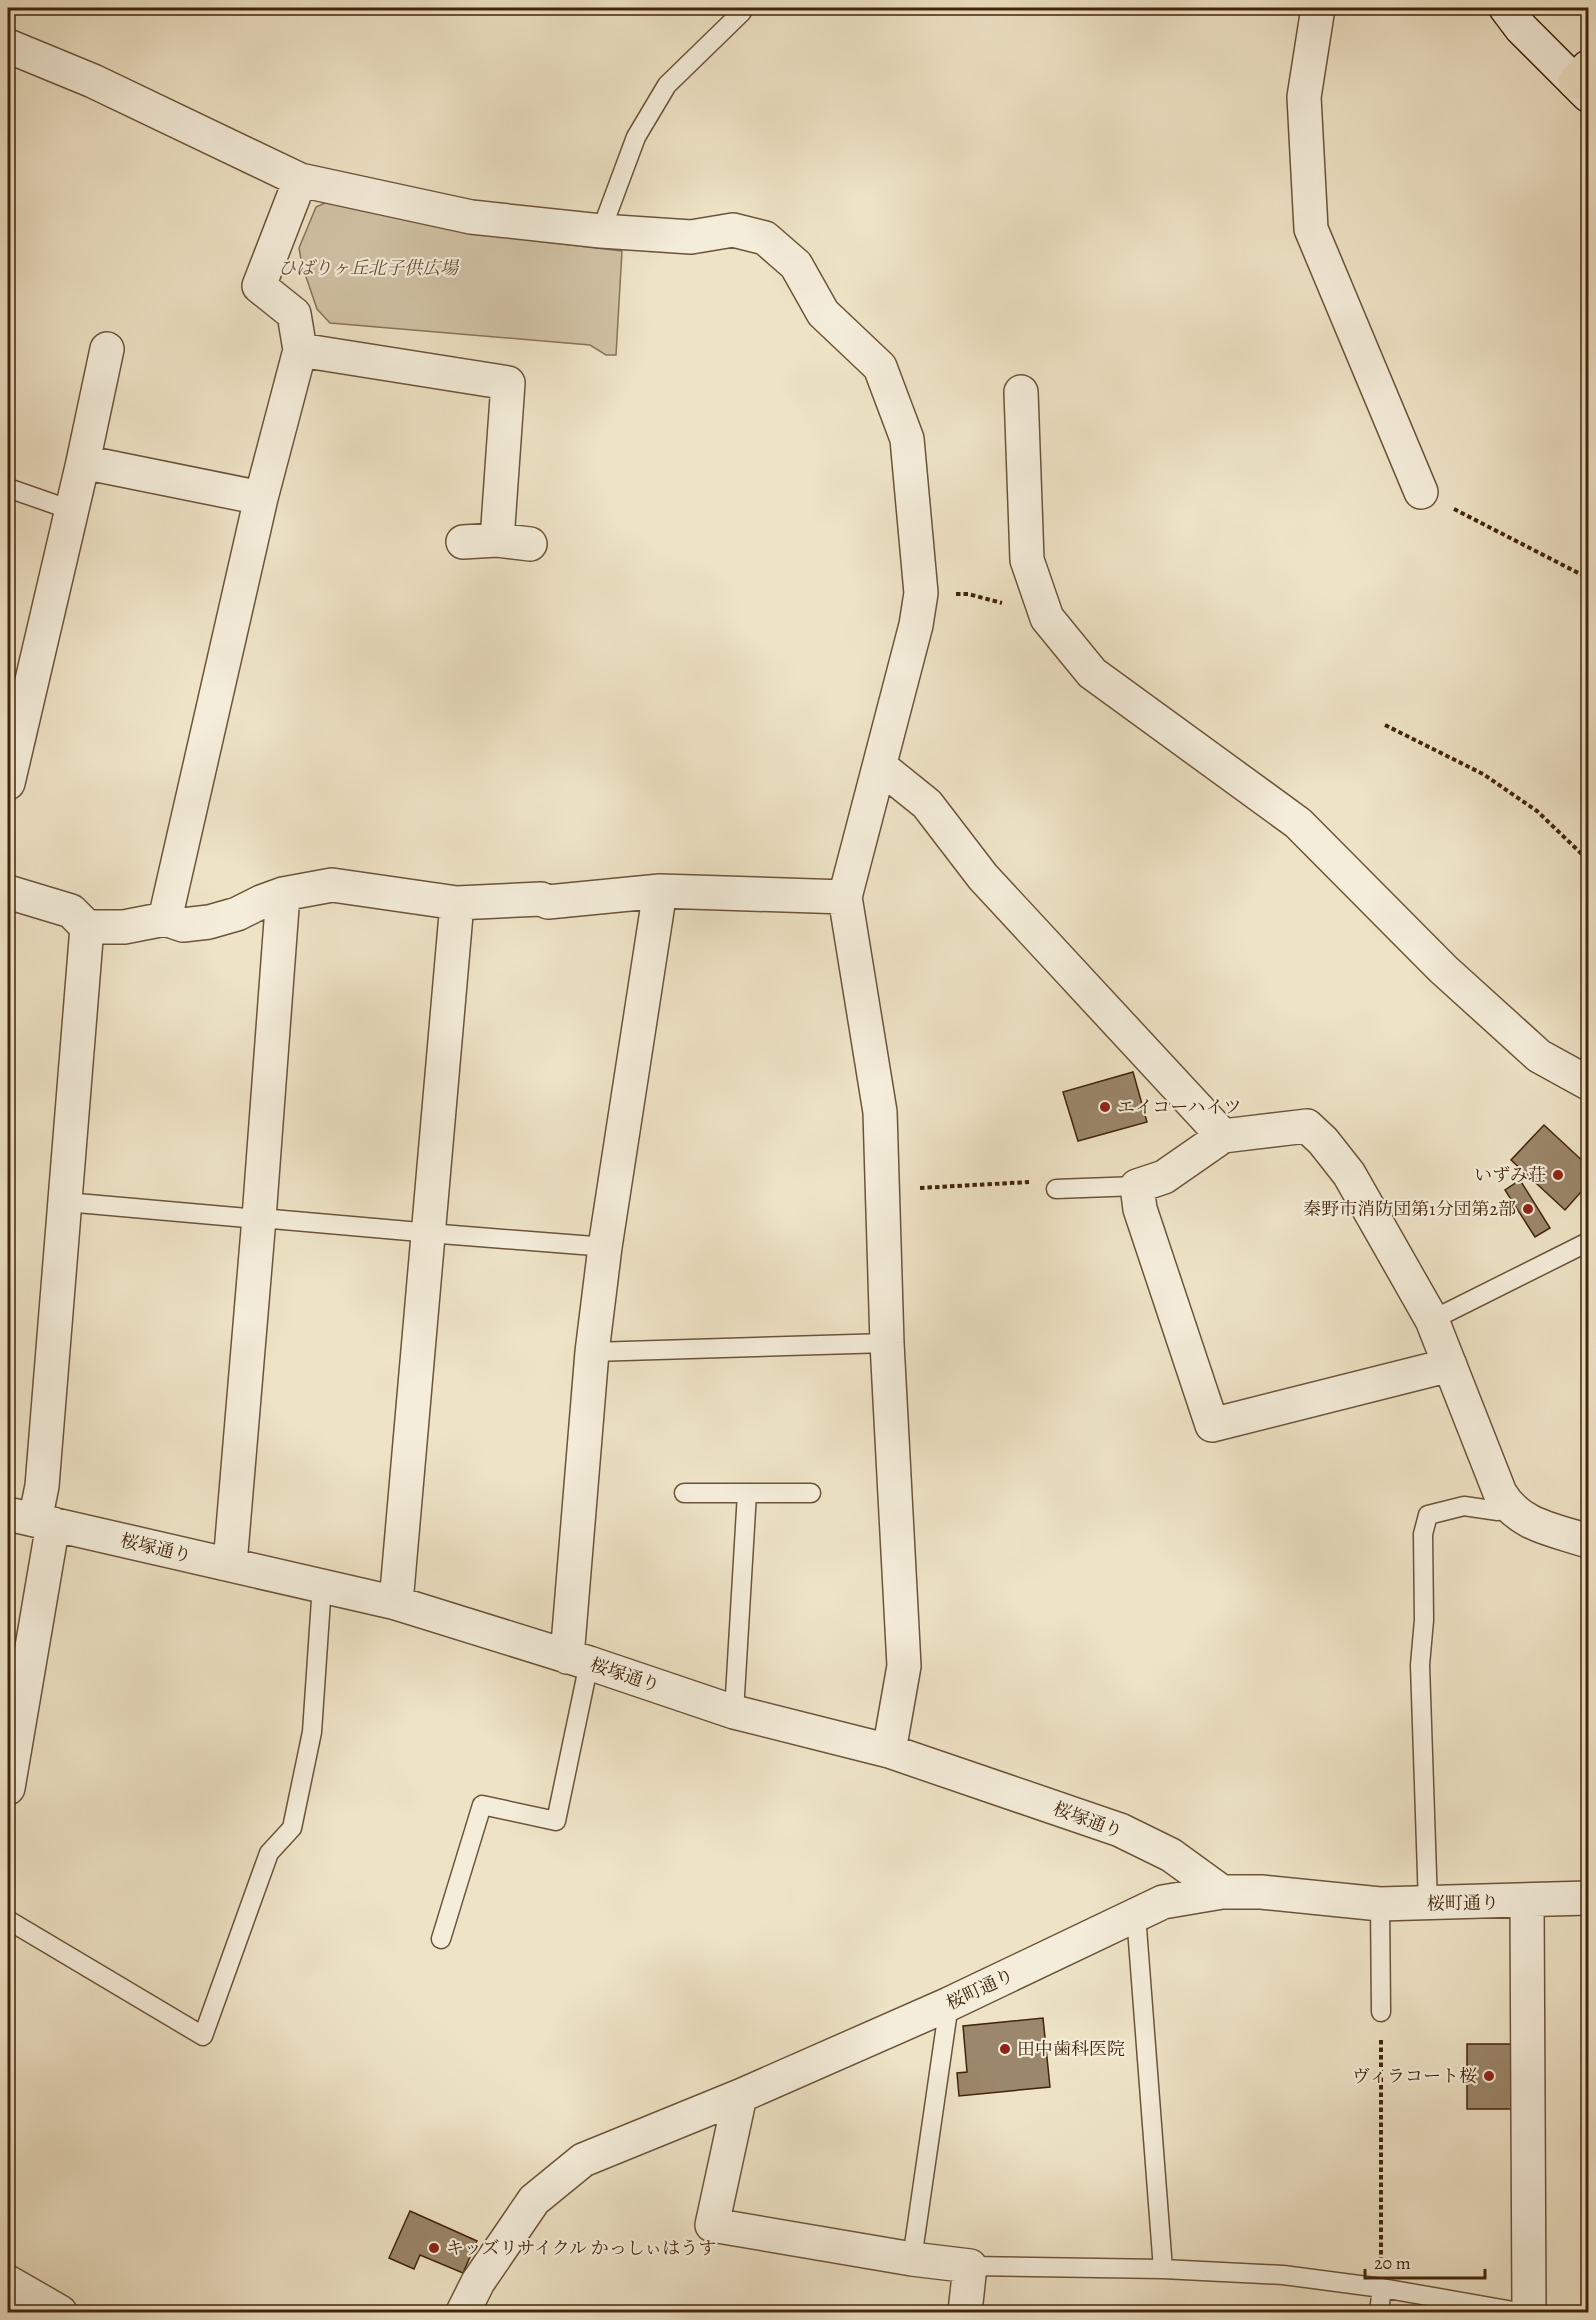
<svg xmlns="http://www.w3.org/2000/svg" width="1596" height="2320" font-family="Alegreya,'Noto Serif JP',serif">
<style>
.green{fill:#d1c3a6;stroke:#897458;stroke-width:1.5}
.building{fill:#9b876b;stroke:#412409;stroke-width:1.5}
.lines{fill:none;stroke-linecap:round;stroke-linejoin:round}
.service-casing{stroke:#6c5438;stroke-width:21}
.minor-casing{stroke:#6c5438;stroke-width:36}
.secondary-casing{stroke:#412409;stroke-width:36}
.trunk-casing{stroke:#412409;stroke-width:36}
.path{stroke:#412409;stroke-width:4;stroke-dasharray:4.5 3;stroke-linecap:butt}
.service{stroke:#f4edda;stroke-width:18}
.minor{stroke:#f4edda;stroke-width:33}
.secondary{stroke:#f4edda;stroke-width:33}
.trunk{stroke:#eee3c6;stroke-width:33}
.poi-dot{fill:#8f2418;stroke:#f4edda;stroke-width:2}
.labels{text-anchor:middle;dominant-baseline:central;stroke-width:4.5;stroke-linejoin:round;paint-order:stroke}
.park-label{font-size:18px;font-style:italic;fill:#654c30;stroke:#f4edda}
.poi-label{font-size:18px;fill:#412409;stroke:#f4edda;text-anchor:start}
.street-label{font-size:18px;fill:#412409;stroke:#f4edda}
</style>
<rect width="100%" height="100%" fill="#eee3c6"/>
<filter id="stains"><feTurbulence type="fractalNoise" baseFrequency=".00333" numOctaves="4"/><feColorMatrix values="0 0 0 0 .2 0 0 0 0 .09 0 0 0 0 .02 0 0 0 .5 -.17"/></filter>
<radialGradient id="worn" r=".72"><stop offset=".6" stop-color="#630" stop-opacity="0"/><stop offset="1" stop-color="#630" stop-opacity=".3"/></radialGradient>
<path class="green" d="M 331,200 L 469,233 L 622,251 L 616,355 L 606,355 L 590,345 L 330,323 L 317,309 L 302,265 L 299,248 L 316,207 Z"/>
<path class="building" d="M 1133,1072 L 1147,1122 L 1078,1141 L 1063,1092 Z
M 1544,1125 L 1588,1166 L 1588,1184 L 1565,1210 L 1511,1160 Z
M 1520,1180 L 1550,1228 L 1535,1237 L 1505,1190 Z
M 1043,2018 L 1050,2087 L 959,2096 L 957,2073 L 967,2072 L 963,2026 Z
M 1467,2044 L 1512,2044 L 1511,2109 L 1467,2109 Z
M 410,2211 L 477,2241 L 463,2273 L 420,2255 L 414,2269 L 389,2258 Z"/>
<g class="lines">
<g class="service-casing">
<path id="service" d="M 601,231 L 636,137 L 667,85 L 742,12
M 8,488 L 71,510
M 1056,1189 L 1137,1186
M 77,1203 L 247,1218
M 272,1219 L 420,1232
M 441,1234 L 594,1246
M 1432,1320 L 1588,1242
M 592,1352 L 887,1343
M 684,1493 L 811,1493
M 734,1712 L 747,1493
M 1380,1904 L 1381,2012
M 1428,1904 L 1420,1665 L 1424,1620 L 1423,1534 L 1428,1515 L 1464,1506 L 1498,1511 L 1508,1507
M 1136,1915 L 1163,2269
M 8,1920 L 203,2036 L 269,1853 L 292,1828 L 312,1732 L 322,1585
M 441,1939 L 482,1805 L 556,1821 L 589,1663
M 912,2259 L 949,2004
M 970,2266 L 1163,2269 L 1283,2275 L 1382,2288 L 1519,2312
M 1379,2312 L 1382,2288"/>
</g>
<g class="minor-casing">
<path id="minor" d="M 1318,8 L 1304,97 L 1311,229 L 1421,492
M 8,46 L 93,81 L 300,180 L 471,217 L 601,231 L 691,237 L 733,230 L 765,238 L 796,265 L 823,313 L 880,367 L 907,439 L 921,593 L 916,625 L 845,897 L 880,1112 L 887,1343 L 904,1666 L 889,1751
M 300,350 L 508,383 L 497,540
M 1021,392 L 1027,560 L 1047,618 L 1092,673 L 1298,823 L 1443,969 L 1539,1056 L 1588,1083
M 83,462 L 261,498
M 463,542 L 497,540 L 530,544
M 881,767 L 927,804 L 983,877 L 1223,1136
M 8,783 L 83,462 L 107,349
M 8,892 L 71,911 L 87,927 L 124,927 L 165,919 L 261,498 L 300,350 L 294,314 L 259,286 L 300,180
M 165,919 L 183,925 L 209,922 L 237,914 L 261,902 L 283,894 L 332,885 L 457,903 L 541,899 L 548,902 L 660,891 L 845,897
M 1450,1365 L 1212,1425 L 1140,1209 L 1137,1186 L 1164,1177 L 1223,1136 L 1307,1126 L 1323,1141 L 1349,1174 L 1432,1320 L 1500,1493 C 1519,1526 1555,1530 1588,1541
M 8,1514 L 396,1603 L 589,1663 L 734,1712 L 889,1751 L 1120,1830 L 1171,1855 L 1222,1892
M 35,1520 L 42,1486 L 87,927
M 230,1564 L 259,1218 L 283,894
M 396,1603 L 457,903
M 567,1657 L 592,1352 L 605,1247 L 660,891
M 8,1788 L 53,1524
M 1527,1901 L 1529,2312
M 740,2096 L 712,2225 L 912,2259 L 970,2266 L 965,2312
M 8,2282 L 60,2312
M 463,2312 L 478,2282 L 534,2200 L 583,2160 L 740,2096 L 949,2004 L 1163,1902 L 1222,1892 L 1261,1892 L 1380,1904 L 1588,1898"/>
</g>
<g class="secondary-casing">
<path id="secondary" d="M 1506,8 L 1521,28 L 1588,95"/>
</g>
<g class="trunk-casing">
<path id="trunk" d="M 1575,82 L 1588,67"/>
</g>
<path class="path" d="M 1454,509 L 1588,578
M 956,594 L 968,594 L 1002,603
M 1385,725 L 1483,774 L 1537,811 L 1588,860
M 920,1188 L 1029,1182
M 1381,2040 L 1381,2258"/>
<use href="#service" class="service"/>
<use href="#minor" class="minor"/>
<use href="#secondary" class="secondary"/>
<use href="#trunk" class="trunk"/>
</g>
<g class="poi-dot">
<circle cx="1105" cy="1107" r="6"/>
<circle cx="1558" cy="1175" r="6"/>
<circle cx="1528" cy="1209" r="6"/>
<circle cx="1005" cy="2049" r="6"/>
<circle cx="1489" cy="2076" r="6"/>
<circle cx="434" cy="2248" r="6"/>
</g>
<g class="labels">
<g class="park-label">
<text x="368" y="268">ひばりヶ丘北子供広場</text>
</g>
<g class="poi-label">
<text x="1117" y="1107">エイコーハイツ</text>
<text x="1546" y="1175" text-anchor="end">いずみ荘</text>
<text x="1516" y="1209" text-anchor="end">秦野市消防団第1分団第2部</text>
<text x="1017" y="2049">田中歯科医院</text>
<text x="1477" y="2076" text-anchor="end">ヴィラコート桜</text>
<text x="446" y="2248">キッズリサイクル かっしぃはうす</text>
</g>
<g class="street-label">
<text transform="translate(156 1548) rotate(13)">桜塚通り</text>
<text transform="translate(625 1675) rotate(18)">桜塚通り</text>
<text transform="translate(1088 1820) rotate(20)">桜塚通り</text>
<text transform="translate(1463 1903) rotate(-1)">桜町通り</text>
<text transform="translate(980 1989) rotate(-25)">桜町通り</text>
</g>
</g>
<rect width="1596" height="2320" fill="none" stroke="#eee3c6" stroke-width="30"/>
<rect x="9" y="9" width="1578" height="2302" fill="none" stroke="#412409" stroke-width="3"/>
<rect x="15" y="15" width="1566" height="2290" fill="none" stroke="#412409" stroke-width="1.5"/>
<path d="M1365 2269v9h120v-9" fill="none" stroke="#412409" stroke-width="3"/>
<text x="1374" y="2269" font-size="18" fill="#412409" stroke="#f4edda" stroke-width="4.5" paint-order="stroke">20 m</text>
<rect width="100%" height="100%" filter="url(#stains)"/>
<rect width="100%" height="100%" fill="url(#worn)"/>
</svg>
